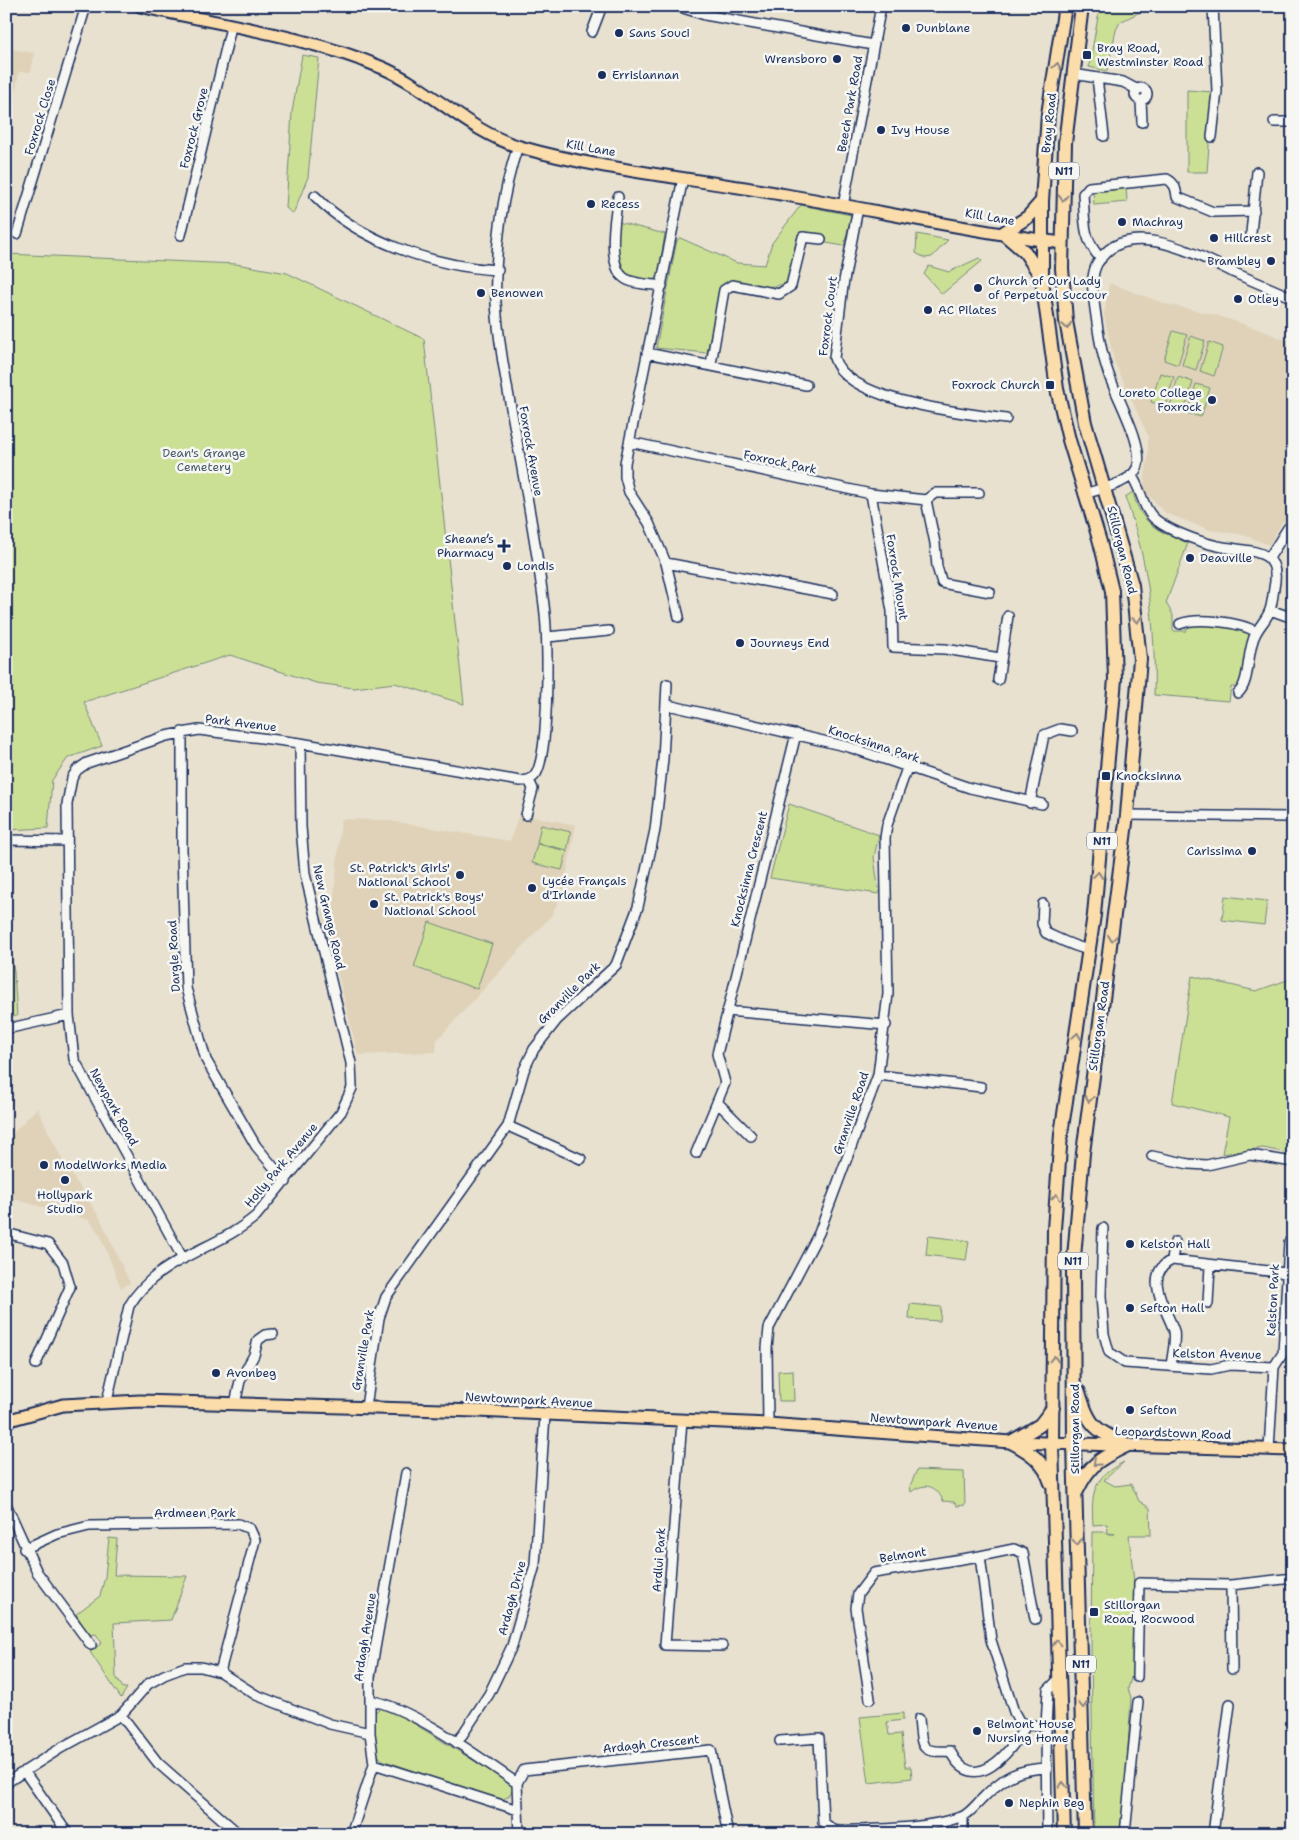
<svg xmlns="http://www.w3.org/2000/svg" width="1299" height="1840" font-family="'Shantell Sans',sans-serif">
<style>
.built{fill:#dfd2b8}
.green{fill:#cce095;stroke:#74887a}
.lines{fill:none;stroke-linecap:round;stroke-linejoin:round}
.minor-casing{stroke:#1b2f5e;stroke-width:12}
.major-casing{stroke:#1b2f5e;stroke-width:15}
.highway-casing{stroke:#1b2f5e;stroke-width:16}
.minor{stroke:#f6f6f2;stroke-width:9}
.major{stroke:#fbdcab;stroke-width:11}
.highway{stroke:#fbdcab;stroke-width:12}
.oneway{stroke:#8b8684}
.poi-dot{fill:#1b2f5e;stroke:#f6f6f2;stroke-width:2}
.labels{text-anchor:middle;dominant-baseline:central;stroke-width:5;stroke-linejoin:round;paint-order:stroke}
.shield{fill:#f6f6f2;stroke:#5d6b8a;stroke-width:1}
.shield-label{font-size:11px;font-weight:bold;fill:#1b2f5e}
.poi-label{font-size:12px;fill:#1b2f5e;stroke:#f6f6f2;text-anchor:start}
.street-label{font-size:12px;fill:#1b2f5e;stroke:#f6f6f2}
.park-label{font-size:12px;fill:#475b6c;stroke:#f6f6f2}
</style>
<rect width="100%" height="100%" fill="#e8e1d0"/>
<filter id="ink" filterUnits="userSpaceOnUse"><feTurbulence type="fractalNoise" baseFrequency=".02" numOctaves="2"/><feDisplacementMap in="SourceGraphic" scale="10" xChannelSelector="R" yChannelSelector="G"/><feConvolveMatrix kernelMatrix="1 2 1 2 8 2 1 2 1" color-interpolation-filters="sRGB"/></filter>
<g filter="url(#ink)">
<path class="built" d="M 6,48 L 34,53 L 31,72 L 19,72 L 6,145 Z
M 1109,283 L 1166,304 L 1216,315 L 1261,330 L 1293,343 L 1293,526 L 1282,522 L 1269,545 L 1244,535 L 1210,530 L 1165,513 L 1143,489 L 1148,458 L 1148,436 L 1114,361 L 1104,315 Z
M 519,814 L 576,825 L 563,892 L 551,916 L 437,1040 L 436,1052 L 358,1055 L 322,911 L 333,908 L 341,819 L 384,820 L 510,841 Z
M 37,1108 L 63,1161 L 100,1218 L 130,1283 L 121,1288 L 100,1235 L 89,1220 L 6,1197 L 6,1147 L 14,1132 Z"/>
<path class="green" d="M 1100,6 L 1152,6 L 1120,22 L 1116,30 L 1107,71 L 1089,67 Z
M 302,55 L 319,58 L 308,177 L 293,214 L 286,208 L 292,112 Z
M 1187,90 L 1213,92 L 1207,172 L 1187,172 Z
M 1126,187 L 1127,202 L 1094,205 L 1093,191 Z
M 801,205 L 851,215 L 844,246 L 797,238 L 787,282 C 771,291 752,284 734,280 L 720,288 L 707,353 L 656,348 L 677,240 L 680,238 L 737,263 L 765,265 L 772,243 Z
M 618,222 L 665,234 L 658,277 L 652,281 L 629,277 L 622,270 L 624,269 L 617,253 Z
M 917,234 L 922,235 L 948,240 L 932,257 L 925,258 L 916,253 Z
M 6,254 L 236,264 L 287,273 L 424,339 L 464,704 L 395,683 L 354,688 L 316,683 L 230,655 L 84,702 L 102,746 L 68,758 L 52,780 L 48,828 L 6,830 Z
M 979,258 L 982,261 L 942,294 L 924,274 L 929,266 L 949,272 Z
M 1173,331 L 1187,335 L 1178,365 L 1164,360 Z
M 1191,336 L 1205,341 L 1196,370 L 1182,365 Z
M 1209,342 L 1223,347 L 1214,376 L 1200,371 Z
M 1160,373 L 1174,377 L 1165,406 L 1151,402 Z
M 1178,377 L 1193,382 L 1184,411 L 1170,407 Z
M 1196,384 L 1210,388 L 1201,417 L 1187,413 Z
M 1133,492 C 1141,526 1159,531 1188,543 L 1166,603 L 1173,615 L 1173,631 L 1186,631 L 1190,623 L 1230,626 L 1249,632 C 1251,639 1242,676 1241,687 L 1231,687 L 1229,701 L 1154,695 C 1156,627 1149,562 1125,497 Z
M 789,804 L 879,835 L 874,857 L 879,894 L 770,878 Z
M 541,825 L 571,832 L 567,850 L 537,843 Z
M 537,844 L 567,851 L 562,870 L 532,863 Z
M 1225,896 L 1267,901 L 1264,925 L 1222,920 Z
M 429,922 L 492,944 L 477,989 L 414,967 Z
M 6,931 L 14,972 L 17,1016 L 6,1018 Z
M 1192,976 L 1256,991 L 1293,978 L 1293,1154 L 1263,1148 L 1222,1154 L 1229,1117 L 1172,1103 Z
M 928,1236 L 969,1241 L 966,1260 L 926,1255 Z
M 910,1304 L 941,1307 L 940,1321 L 909,1319 Z
M 793,1370 L 794,1401 L 779,1401 L 778,1371 Z
M 1124,1462 L 1104,1480 L 1115,1486 L 1131,1484 L 1139,1501 L 1150,1508 L 1151,1535 L 1129,1535 L 1134,1582 L 1133,1671 L 1128,1689 L 1131,1697 L 1123,1834 L 1094,1834 L 1091,1651 L 1092,1532 L 1106,1532 L 1107,1534 L 1115,1534 L 1108,1533 L 1107,1524 L 1093,1525 C 1091,1493 1093,1477 1124,1462 Z
M 917,1470 L 964,1472 L 965,1505 L 957,1506 L 954,1502 L 943,1501 C 937,1485 924,1482 911,1492 L 910,1486 Z
M 109,1538 L 117,1539 L 114,1575 L 187,1576 L 171,1620 L 114,1623 L 116,1677 L 123,1688 L 127,1688 L 121,1698 L 90,1652 L 102,1643 L 96,1634 L 89,1635 L 76,1614 L 100,1596 L 105,1577 Z
M 383,1707 L 392,1710 L 510,1783 L 513,1788 L 509,1796 L 502,1800 L 382,1760 C 371,1750 373,1725 376,1711 Z
M 903,1713 L 903,1720 L 887,1722 L 889,1735 L 901,1734 L 905,1767 L 911,1767 L 912,1778 L 869,1783 L 860,1717 Z"/>
<g class="lines">
<g class="minor-casing">
<path id="minor" d="M 677,6 L 705,15 L 873,45
M 592,32 L 602,6
M 1073,74 L 1123,82 L 1138,90
M 1097,78 L 1104,136
M1135 94a6 6 0 1 1 12 0a6 6 0 1 1-12 0Z
M 1141,100 L 1142,122
M 1274,122 L 1293,122
M 1212,137 L 1217,91 L 1213,6
M 315,196 C 358,241 436,267 498,270
M 618,197 C 615,215 607,263 623,277 C 632,285 651,284 662,286
M 843,206 L 881,6
M 858,208 L 843,286 L 834,358 C 847,402 965,413 1006,419
M 1251,233 L 1257,172
M 17,234 L 86,6
M 181,235 L 231,27
M 1101,259 C 1082,238 1085,221 1083,194 L 1089,187 L 1167,179 C 1175,183 1176,189 1177,197 L 1213,212 L 1254,211
M 647,353 L 806,385
M 711,364 L 724,290 L 732,285 L 779,294 L 791,286 L 803,237 L 821,239
M 630,442 L 871,494 L 926,500 L 935,493 L 979,493
M 1131,475 C 1142,489 1142,509 1156,520 C 1171,532 1205,544 1223,547 C 1252,552 1282,548 1274,588 C 1273,595 1272,604 1270,610 C 1267,619 1260,625 1256,633 C 1246,650 1251,682 1238,693
M 871,494 L 892,611 L 893,647 L 945,649 L 1000,658
M 1084,494 C 1099,489 1130,484 1137,468 C 1146,448 1116,396 1109,375 C 1101,353 1098,331 1095,309 C 1093,294 1090,277 1097,264 C 1126,213 1201,257 1237,274 C 1256,282 1274,290 1293,298
M 926,500 L 935,543 L 937,567 L 942,583 L 990,592
M 1269,558 L 1288,528
M 666,563 L 833,594
M 1270,610 L 1293,618
M 679,617 L 666,563 L 649,523 L 629,492 L 625,477 L 625,463 L 683,178
M 1180,624 C 1196,617 1241,622 1256,632
M 547,637 L 609,631
M 998,680 L 1008,616
M 668,705 L 849,747 L 970,788 L 1042,804
M 182,732 L 182,850 L 186,988 L 206,1060 L 256,1146 L 286,1182
M 1030,803 L 1044,735 L 1060,729 L 1072,731
M 526,815 L 533,789 L 529,780
M 1127,815 L 1293,817
M 6,840 L 67,841
M 1043,904 L 1042,924 L 1046,933 C 1061,940 1074,947 1090,950
M 727,1011 L 886,1025
M 6,1029 L 69,1015
M 878,1075 L 981,1087
M 717,1102 L 751,1136
M 508,1126 L 581,1159
M 696,1153 L 725,1083 L 717,1054 L 796,734
M 1152,1156 L 1189,1164 L 1207,1165 L 1250,1155 L 1293,1162
M 1103,1228 L 1101,1296 L 1104,1334 L 1109,1352 L 1125,1363 L 1211,1369 L 1230,1365 L 1274,1367
M 6,1233 L 48,1244 L 63,1263 L 70,1287 L 36,1364
M 183,1259 L 74,1059 L 69,1015 L 67,804 L 72,778 L 77,770 L 87,763 L 166,736 L 199,730 L 300,743 L 520,781 C 526,781 532,780 536,774 C 550,749 548,636 544,605 C 537,550 527,495 517,441 C 509,395 499,350 496,303 C 494,255 502,191 518,146
M 1172,1260 L 1175,1242
M 1208,1303 L 1210,1266
M 1171,1366 C 1172,1356 1176,1341 1174,1331 C 1167,1309 1141,1275 1172,1260 L 1286,1273
M 107,1401 L 129,1306 C 158,1257 215,1251 256,1216 L 341,1112 L 352,1088 L 351,1063 L 305,874 L 301,827 L 300,743
M 235,1404 L 240,1381 L 254,1355 L 258,1340 L 265,1335 L 273,1334
M 366,1407 L 379,1318 L 386,1297 L 508,1126 L 524,1070 L 534,1049 L 557,1020 L 616,965 L 638,907 L 655,830 L 663,759 L 667,684
M 682,1420 L 665,1645 L 722,1646
M 768,1424 L 767,1348 L 769,1328 L 819,1233 L 878,1075 L 888,994 L 885,838 L 887,825 L 907,768
M 1269,1449 L 1274,1367 L 1283,1353 L 1289,1242 L 1293,1242
M 6,1504 L 37,1572 L 91,1645
M 24,1549 L 57,1534 L 89,1526 L 238,1524 L 250,1529 L 255,1540 L 220,1672
M 980,1556 L 1014,1549 L 1023,1553 L 1035,1619
M 1231,1585 L 1232,1669
M 1137,1677 L 1139,1583 L 1231,1585 L 1293,1578
M 870,1699 L 856,1608 L 858,1594 L 874,1573 L 980,1556 L 991,1640 L 1014,1712 L 1019,1721 L 1026,1725
M 370,1700 C 416,1710 477,1756 517,1783
M 121,1715 L 158,1763 L 239,1834
M 919,1719 C 922,1747 919,1753 950,1751 C 974,1798 1010,1753 1026,1725 L 1046,1726
M 780,1741 L 819,1738 L 823,1822 L 835,1831 C 875,1829 922,1830 961,1817 C 968,1815 975,1806 981,1800 C 1002,1778 1016,1769 1047,1768
M 457,1743 L 489,1694 L 512,1646 L 535,1565 L 545,1415
M 374,1764 L 518,1810
M 24,1771 L 68,1834
M 6,1783 L 61,1748 L 121,1715 L 148,1684 L 164,1675 L 185,1667 L 201,1667 L 220,1672 L 256,1695 L 330,1724 L 370,1733
M 517,1783 L 524,1770 L 711,1750 L 728,1834
M 517,1783 L 519,1834
M 963,1817 L 963,1834
M 351,1834 L 374,1764 L 370,1733 L 370,1677 L 406,1473
M 1047,1834 L 1046,1726 L 1048,1690 L 1059,1679
M 1125,1834 L 1138,1702
M 1213,1834 L 1230,1704"/>
</g>
<g class="major-casing">
<path id="major" d="M 140,6 C 218,24 308,36 383,68 C 431,89 469,132 520,147 C 604,171 700,179 786,195 C 878,211 970,231 1062,243
M 6,1421 L 63,1405 L 140,1401 L 477,1411 L 768,1424 L 1011,1442 L 1293,1450"/>
</g>
<g class="highway-casing">
<path id="highway" d="M 1082,6 L 1065,143 L 1062,268 L 1066,321 L 1085,423 L 1132,585 L 1140,659 L 1127,815 L 1083,1153 L 1073,1269 L 1074,1445 L 1085,1834
M 1040,275 L 1025,252 L 1003,233 L 1028,217 L 1042,201
M 1079,1392 C 1089,1427 1095,1430 1128,1445
M 1011,1442 C 1030,1452 1044,1461 1051,1483
M 1011,1442 L 1040,1425 L 1053,1408
M 1077,1491 C 1090,1463 1101,1458 1128,1445
M 1064,1834 L 1052,1444 L 1054,1229 L 1061,1134 L 1094,915 L 1115,679 L 1112,591 L 1100,542 L 1069,440 L 1057,389 L 1042,280 L 1042,201 L 1048,114 L 1065,6"/>
</g>
<use href="#minor" class="minor"/>
<use href="#major" class="major"/>
<use href="#highway" class="highway"/>
</g>
<defs><path id="oneway-chevron" d="M-2-3.5L2.5 0L-2 3.5" fill="none" stroke-width="1.6" stroke-linecap="round" stroke-linejoin="round" transform="scale(1.25)"/></defs>
<g class="oneway">
<use href="#oneway-chevron" transform="translate(1057 66) rotate(-80)"/>
<use href="#oneway-chevron" transform="translate(1063 198) rotate(92)"/>
<use href="#oneway-chevron" transform="translate(1067 326) rotate(81)"/>
<use href="#oneway-chevron" transform="translate(1137 620) rotate(84)"/>
<use href="#oneway-chevron" transform="translate(1098 875) rotate(-84)"/>
<use href="#oneway-chevron" transform="translate(1112 938) rotate(98)"/>
<use href="#oneway-chevron" transform="translate(1077 1036) rotate(-81)"/>
<use href="#oneway-chevron" transform="translate(1089 1099) rotate(97)"/>
<use href="#oneway-chevron" transform="translate(1056 1197) rotate(-85)"/>
<use href="#oneway-chevron" transform="translate(1054 1359) rotate(-89)"/>
<use href="#oneway-chevron" transform="translate(1096 1463) rotate(138)"/>
<use href="#oneway-chevron" transform="translate(1077 1542) rotate(88)"/>
<use href="#oneway-chevron" transform="translate(1057 1643) rotate(-92)"/>
<use href="#oneway-chevron" transform="translate(1083 1705) rotate(88)"/>
<use href="#oneway-chevron" transform="translate(1063 1785) rotate(-91)"/>
</g>
</g>
<g class="poi-dot">
<circle cx="906" cy="28" r="5"/>
<circle cx="619" cy="33" r="5"/>
<rect x="1082" y="50" width="10" height="10" rx="2.5"/>
<circle cx="837" cy="59" r="5"/>
<circle cx="602" cy="75" r="5"/>
<circle cx="881" cy="130" r="5"/>
<circle cx="591" cy="204" r="5"/>
<circle cx="1122" cy="222" r="5"/>
<circle cx="1214" cy="238" r="5"/>
<circle cx="1271" cy="261" r="5"/>
<circle cx="978" cy="288" r="5"/>
<circle cx="481" cy="293" r="5"/>
<circle cx="1238" cy="299" r="5"/>
<circle cx="928" cy="310" r="5"/>
<rect x="1045" y="380" width="10" height="10" rx="2.5"/>
<circle cx="1212" cy="400" r="5"/>
<path d="M501.5 538.5h5v5h5v5h-5v5h-5v-5h-5v-5h5z"/>
<circle cx="1190" cy="558" r="5"/>
<circle cx="507" cy="566" r="5"/>
<circle cx="740" cy="643" r="5"/>
<rect x="1101" y="771" width="10" height="10" rx="2.5"/>
<circle cx="1252" cy="851" r="5"/>
<circle cx="460" cy="875" r="5"/>
<circle cx="532" cy="888" r="5"/>
<circle cx="374" cy="904" r="5"/>
<circle cx="44" cy="1165" r="5"/>
<circle cx="65" cy="1180" r="5"/>
<circle cx="1130" cy="1244" r="5"/>
<circle cx="1130" cy="1308" r="5"/>
<circle cx="216" cy="1373" r="5"/>
<circle cx="1130" cy="1410" r="5"/>
<rect x="1089" y="1607" width="10" height="10" rx="2.5"/>
<circle cx="977" cy="1731" r="5"/>
<circle cx="1009" cy="1803" r="5"/>
</g>
<g class="labels">
<g class="shield">
<rect x="1049" y="162.5" width="30" height="17" rx="4"/>
<rect x="1087" y="832.5" width="30" height="17" rx="4"/>
<rect x="1058" y="1252.5" width="30" height="17" rx="4"/>
<rect x="1066" y="1655.5" width="30" height="17" rx="4"/>
</g>
<g class="shield-label">
<text x="1064" y="171">N11</text>
<text x="1102" y="841">N11</text>
<text x="1073" y="1261">N11</text>
<text x="1081" y="1664">N11</text>
</g>
<g class="poi-label">
<text x="916" y="28">Dunblane</text>
<text x="629" y="33">Sans Souci</text>
<text x="1097" y="48">Bray Road,<tspan x="1097" dy="14">Westminster Road</tspan></text>
<text x="827" y="59" text-anchor="end">Wrensboro</text>
<text x="612" y="75">Errislannan</text>
<text x="891" y="130">Ivy House</text>
<text x="601" y="204">Recess</text>
<text x="1132" y="222">Machray</text>
<text x="1224" y="238">Hillcrest</text>
<text x="1261" y="261" text-anchor="end">Brambley</text>
<text x="988" y="281">Church of Our Lady<tspan x="988" dy="14">of Perpetual Succour</tspan></text>
<text x="491" y="293">Benowen</text>
<text x="1248" y="299">Otley</text>
<text x="938" y="310">AC Pilates</text>
<text x="1040" y="385" text-anchor="end">Foxrock Church</text>
<text x="1202" y="393" text-anchor="end">Loreto College<tspan x="1202" dy="14">Foxrock</tspan></text>
<text x="494" y="539" text-anchor="end">Sheane’s<tspan x="494" dy="14">Pharmacy</tspan></text>
<text x="1200" y="558">Deauville</text>
<text x="517" y="566">Londis</text>
<text x="750" y="643">Journeys End</text>
<text x="1116" y="776">Knocksinna</text>
<text x="1242" y="851" text-anchor="end">Carissima</text>
<text x="450" y="868" text-anchor="end">St. Patrick's Girls'<tspan x="450" dy="14">National School</tspan></text>
<text x="542" y="881">Lycée Français<tspan x="542" dy="14">d'Irlande</tspan></text>
<text x="384" y="897">St. Patrick's Boys'<tspan x="384" dy="14">National School</tspan></text>
<text x="54" y="1165">ModelWorks Media</text>
<text x="65" y="1195" text-anchor="middle">Hollypark<tspan x="65" dy="14">Studio</tspan></text>
<text x="1140" y="1244">Kelston Hall</text>
<text x="1140" y="1308">Sefton Hall</text>
<text x="226" y="1373">Avonbeg</text>
<text x="1140" y="1410">Sefton</text>
<text x="1104" y="1605">Stillorgan<tspan x="1104" dy="14">Road, Rocwood</tspan></text>
<text x="987" y="1724">Belmont House<tspan x="987" dy="14">Nursing Home</tspan></text>
<text x="1019" y="1803">Nephin Beg</text>
</g>
<g class="street-label">
<text transform="translate(850 104) rotate(-80)">Beech Park Road</text>
<text transform="translate(40 117) rotate(-73)">Foxrock Close</text>
<text transform="translate(1049 123) rotate(-84)">Bray Road</text>
<text transform="translate(194 128) rotate(-76)">Foxrock Grove</text>
<text transform="translate(591 148) rotate(10)">Kill Lane</text>
<text transform="translate(990 217) rotate(10)">Kill Lane</text>
<text transform="translate(828 316) rotate(-83)">Foxrock Court</text>
<text transform="translate(531 451) rotate(80)">Foxrock Avenue</text>
<text transform="translate(780 462) rotate(12)">Foxrock Park</text>
<text transform="translate(1122 550) rotate(76)">Stillorgan Road</text>
<text transform="translate(897 577) rotate(81)">Foxrock Mount</text>
<text transform="translate(241 723) rotate(7)">Park Avenue</text>
<text transform="translate(874 744) rotate(18)">Knocksinna Park</text>
<text transform="translate(749 869) rotate(-76)">Knocksinna Crescent</text>
<text transform="translate(329 917) rotate(77)">New Grange Road</text>
<text transform="translate(174 956) rotate(-93)">Dargle Road</text>
<text transform="translate(569 993) rotate(-45)">Granville Park</text>
<text transform="translate(1099 1026) rotate(-82)">Stillorgan Road</text>
<text transform="translate(114 1107) rotate(61)">Newpark Road</text>
<text transform="translate(851 1113) rotate(-71)">Granville Road</text>
<text transform="translate(281 1165) rotate(-50)">Holly Park Avenue</text>
<text transform="translate(1273 1300) rotate(-87)">Kelston Park</text>
<text transform="translate(363 1350) rotate(-80)">Granville Park</text>
<text transform="translate(1217 1354) rotate(1)">Kelston Avenue</text>
<text transform="translate(529 1400) rotate(3)">Newtownpark Avenue</text>
<text transform="translate(934 1422) rotate(4)">Newtownpark Avenue</text>
<text transform="translate(1075 1429) rotate(-90)">Stillorgan Road</text>
<text transform="translate(1173 1433) rotate(2)">Leopardstown Road</text>
<text x="195" y="1513">Ardmeen Park</text>
<text transform="translate(903 1555) rotate(-9)">Belmont</text>
<text transform="translate(659 1560) rotate(-86)">Ardlui Park</text>
<text transform="translate(512 1598) rotate(-75)">Ardagh Drive</text>
<text transform="translate(365 1637) rotate(-81)">Ardagh Avenue</text>
<text transform="translate(651 1744) rotate(-6)">Ardagh Crescent</text>
</g>
<g class="park-label">
<text x="204" y="453">Dean's Grange<tspan x="204" dy="14">Cemetery</tspan></text>
</g>
</g>
<rect width="1299" height="1840" fill="none" stroke="#f6f6f2" stroke-width="25"/>
<rect x="12" y="12" width="1274" height="1815" fill="none" stroke="#1b2f5e" stroke-width="2" filter="url(#ink)"/>
</svg>
